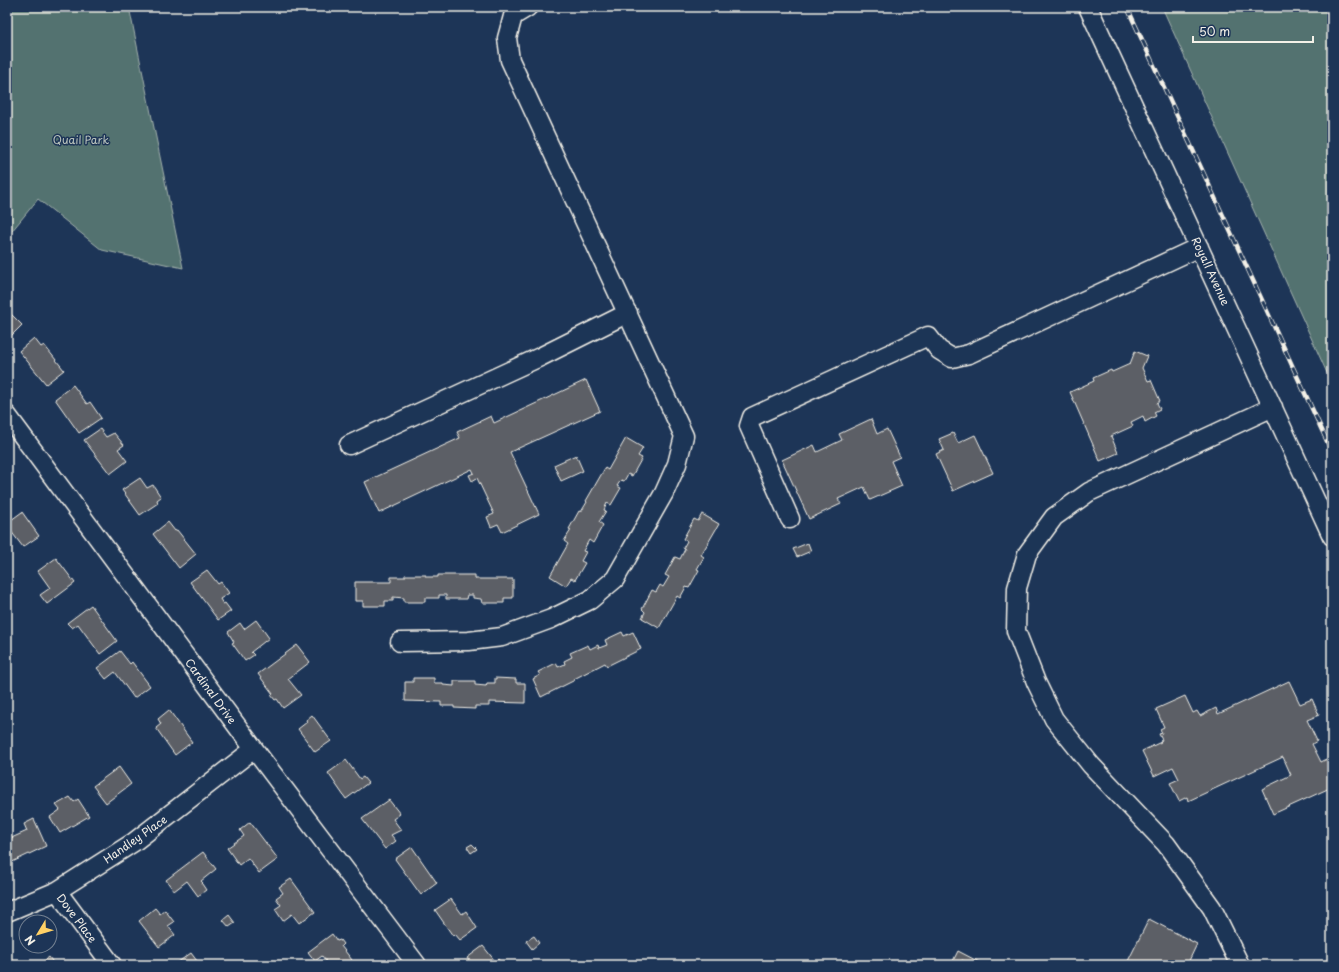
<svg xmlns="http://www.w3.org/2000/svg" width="1339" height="972" font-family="'Playpen Sans',sans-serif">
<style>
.green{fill:#537270;stroke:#a4b2ac}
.building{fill:#5c5f66;stroke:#f4f1e8}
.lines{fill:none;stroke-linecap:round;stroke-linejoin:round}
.minor-casing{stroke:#f4f1e8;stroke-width:21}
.minor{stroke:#1d3557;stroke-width:18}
.rail-casing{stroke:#f4f1e8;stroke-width:4.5}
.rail{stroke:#1d3557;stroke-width:3;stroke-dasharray:9;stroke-linecap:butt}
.labels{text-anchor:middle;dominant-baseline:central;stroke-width:3;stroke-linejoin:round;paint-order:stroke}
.park-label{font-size:11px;fill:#bcc5be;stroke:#1d3557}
.street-label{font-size:11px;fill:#f4f1e8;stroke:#1d3557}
</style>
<rect width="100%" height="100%" fill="#1d3557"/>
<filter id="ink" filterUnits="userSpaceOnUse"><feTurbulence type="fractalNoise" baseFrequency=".025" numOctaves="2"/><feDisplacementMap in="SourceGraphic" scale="8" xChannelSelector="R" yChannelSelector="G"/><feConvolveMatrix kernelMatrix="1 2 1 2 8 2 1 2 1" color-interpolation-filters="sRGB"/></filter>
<g filter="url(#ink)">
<path class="green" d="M 7,7 L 129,7 L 183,268 L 102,250 L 38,199 L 7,237 Z
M 1162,7 L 1332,7 L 1332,384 Z"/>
<path class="building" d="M 7,310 L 22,325 L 7,340 Z
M 34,338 L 41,347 L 44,345 L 64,370 L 46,384 L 19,351 Z
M 1135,351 L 1147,356 L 1142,368 L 1148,381 L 1151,380 L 1160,401 L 1157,403 L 1160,409 L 1154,412 L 1156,416 L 1145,422 L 1143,416 L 1131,422 L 1133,426 L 1111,436 L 1118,453 L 1100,461 L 1070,392 L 1094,381 L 1093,378 L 1111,370 L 1112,372 L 1130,364 Z
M 586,380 L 600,411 L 510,452 L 539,514 L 502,532 L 498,524 L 491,527 L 487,517 L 494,514 L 477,478 L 472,481 L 469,475 L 474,473 L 472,469 L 379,513 L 365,482 L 460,438 L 457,432 L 491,416 L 494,423 Z
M 73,385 L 87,404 L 90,402 L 101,418 L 79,433 L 55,399 Z
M 871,419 L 877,434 L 887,429 L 900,457 L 891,461 L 902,486 L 870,500 L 864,487 L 838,499 L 841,504 L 809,519 L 782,460 L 814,445 L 817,452 L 842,440 L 839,434 Z
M 100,429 L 106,437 L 114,433 L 124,445 L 118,449 L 127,461 L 110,474 L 84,440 Z
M 953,433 L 958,443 L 975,435 L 993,473 L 953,491 L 936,454 L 944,450 L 939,439 Z
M 626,438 L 643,448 L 638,456 L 642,458 L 632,476 L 628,474 L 624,481 L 621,480 L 617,486 L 621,488 L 611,505 L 607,503 L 604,510 L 606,511 L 599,522 L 603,525 L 593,543 L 589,540 L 583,551 L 586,552 L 581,561 L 585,563 L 575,580 L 571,578 L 566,586 L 550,576 L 568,544 L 564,541 L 571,530 L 569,529 L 579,511 L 581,512 L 587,502 L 586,501 L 605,468 L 608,470 Z
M 576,455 L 583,471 L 561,481 L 554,465 Z
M 140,478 L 147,488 L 153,485 L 161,497 L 157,500 L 158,503 L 140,515 L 122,490 Z
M 22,512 L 39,536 L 23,547 L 7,526 L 7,523 Z
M 702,514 L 719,524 L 701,555 L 704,557 L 697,569 L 699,570 L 689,588 L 686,587 L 680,598 L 677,596 L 659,628 L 642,618 L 645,612 L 642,609 L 652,590 L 656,592 L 660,585 L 663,587 L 669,577 L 665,575 L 675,557 L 680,559 L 685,549 L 683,548 L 687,541 L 683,539 L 694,519 L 698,521 Z
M 168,522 L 175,531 L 177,530 L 196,554 L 179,568 L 153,534 Z
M 808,543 L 811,551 L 797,557 L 793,549 Z
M 56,558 L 75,583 L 47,604 L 40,595 L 50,588 L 38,571 Z
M 207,570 L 218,584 L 221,582 L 229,593 L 220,599 L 223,604 L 225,603 L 231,611 L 218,620 L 190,582 Z
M 405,575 L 426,575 L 426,577 L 438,577 L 438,575 L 475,575 L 475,579 L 513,579 L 513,598 L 504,598 L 504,603 L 482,603 L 481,599 L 473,598 L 473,595 L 467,595 L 466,599 L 446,599 L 446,595 L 439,595 L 439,598 L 425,598 L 425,602 L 404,602 L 404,598 L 393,597 L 393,601 L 385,601 L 385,606 L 363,606 L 363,601 L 355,601 L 355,582 L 391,582 L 391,577 L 405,577 Z
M 91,605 L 117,641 L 100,654 L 78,624 L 72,628 L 67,623 Z
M 256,620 L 269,638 L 251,652 L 254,655 L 245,661 L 232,643 L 234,642 L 228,632 L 240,623 L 244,629 Z
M 622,632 L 624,636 L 633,632 L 641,649 L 607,666 L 605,663 L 574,679 L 575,680 L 541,697 L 533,679 L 540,675 L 538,672 L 556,663 L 558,667 L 565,664 L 564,661 L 572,657 L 570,653 L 588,645 L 590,649 L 598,645 L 599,648 L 607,645 L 605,640 Z
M 297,645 L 310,662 L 288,679 L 301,695 L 283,708 L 277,699 L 275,700 L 271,695 L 273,694 L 258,674 Z
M 120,651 L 130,664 L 132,662 L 150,686 L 134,698 L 115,672 L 106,679 L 97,668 Z
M 413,678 L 434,678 L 434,683 L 443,683 L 443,685 L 454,686 L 454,681 L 475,681 L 475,685 L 486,686 L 487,683 L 495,683 L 495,678 L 516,679 L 516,683 L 525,683 L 525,703 L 489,702 L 489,706 L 475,706 L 475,709 L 454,708 L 454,706 L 441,706 L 441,702 L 405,701 L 405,682 L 413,682 Z
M 1289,681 L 1300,704 L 1312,699 L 1319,715 L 1307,720 L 1317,741 L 1312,744 L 1321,762 L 1329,758 L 1332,765 L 1332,787 L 1273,814 L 1262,789 L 1291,775 L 1283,757 L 1188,801 L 1187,797 L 1179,801 L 1170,783 L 1179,779 L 1173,767 L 1154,776 L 1142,751 L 1161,742 L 1160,741 L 1162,740 L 1159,734 L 1162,733 L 1160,729 L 1164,727 L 1156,709 L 1185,696 L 1193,713 L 1197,711 L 1200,716 L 1216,708 L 1218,714 Z
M 169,710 L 192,742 L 175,755 L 156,728 L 161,724 L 158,719 Z
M 312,715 L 331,741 L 315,752 L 298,729 L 307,722 L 306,720 Z
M 346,760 L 360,779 L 363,777 L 368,783 L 346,799 L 328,773 Z
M 119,767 L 131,784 L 106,803 L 93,786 Z
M 70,797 L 74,802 L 78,799 L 89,816 L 60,833 L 50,817 L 60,810 L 56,805 Z
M 389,800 L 400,814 L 393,819 L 401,830 L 391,835 L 396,841 L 385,849 L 362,819 Z
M 34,819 L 46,846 L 8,864 L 7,840 L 27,831 L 24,824 Z
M 250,822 L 278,859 L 259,873 L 248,858 L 239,865 L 227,848 L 244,836 L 240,830 Z
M 472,844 L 477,849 L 471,853 L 467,847 Z
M 412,847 L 437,883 L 421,895 L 395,859 Z
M 203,852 L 216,869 L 201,881 L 203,883 L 202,884 L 206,890 L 198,896 L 187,881 L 174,891 L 166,880 Z
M 291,879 L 315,912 L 299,923 L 292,914 L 283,921 L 275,909 L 281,905 L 276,898 L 283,893 L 279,887 Z
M 451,899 L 462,914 L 466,911 L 477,928 L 460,940 L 455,934 L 453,936 L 435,910 Z
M 155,908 L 160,914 L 165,910 L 174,922 L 168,926 L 175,935 L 159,947 L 139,921 Z
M 229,915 L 235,923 L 229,927 L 223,920 Z
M 1149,919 L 1197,944 L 1187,965 L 1126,965 Z
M 332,934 L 337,941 L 340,940 L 343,944 L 341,946 L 352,960 L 346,965 L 329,965 L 322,956 L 315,961 L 308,952 Z
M 534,936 L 539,943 L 532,949 L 526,941 Z
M 483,946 L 495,961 L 498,959 L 503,965 L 472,965 L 467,958 Z
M 958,951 L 985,965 L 973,965 L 962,960 L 960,965 L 951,965 Z
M 191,953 L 200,965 L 174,965 Z
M 49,957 L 55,965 L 39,965 Z"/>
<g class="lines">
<g class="minor-casing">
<path id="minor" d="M 1088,7 L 1332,536
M 7,415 L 254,749 L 417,965
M 349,445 L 540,357 L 628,313
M 790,519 L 749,426 L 752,417 L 928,336 L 939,350 L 952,358 L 969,354 L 1199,247
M 400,642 L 469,641 L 502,637 L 551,619 L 590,600 L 615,579 L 664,493 L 677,464 L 684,436 L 510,60 L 507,38 L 513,16 L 528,7
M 57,891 L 112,965
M 7,912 L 57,891 L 134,842 L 254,749
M 1240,965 L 1212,908 L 1166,844 L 1091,765 L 1054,719 L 1036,682 L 1016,631 L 1017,588 L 1027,554 L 1054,517 L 1089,492 L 1273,407"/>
</g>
<use href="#minor" class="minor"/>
<g class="rail-casing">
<path id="rail" d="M 1127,7 L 1332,452"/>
</g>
<use href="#rail" class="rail"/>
</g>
</g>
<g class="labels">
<g class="park-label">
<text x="81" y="139">Quail Park</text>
</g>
<g class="street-label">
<text transform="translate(1211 271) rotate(65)">Royall Avenue</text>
<text transform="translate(211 691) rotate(54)">Cardinal Drive</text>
<text transform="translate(135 839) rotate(-35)">Handley Place</text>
<text transform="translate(77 918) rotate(53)">Dove Place</text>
</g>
</g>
<rect width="1339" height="972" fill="none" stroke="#1d3557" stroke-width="24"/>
<rect x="12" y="12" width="1315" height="948" fill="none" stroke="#f4f1e8" stroke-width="1.5" filter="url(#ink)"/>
<g transform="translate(38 934) rotate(232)"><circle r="19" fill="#1d3557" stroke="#738091"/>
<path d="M0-3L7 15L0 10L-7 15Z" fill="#ffd166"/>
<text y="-6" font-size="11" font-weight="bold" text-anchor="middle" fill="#f4f1e8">N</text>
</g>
<path d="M1193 36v6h120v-6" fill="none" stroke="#f4f1e8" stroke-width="2"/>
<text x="1199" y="36" font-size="12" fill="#f4f1e8" stroke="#1d3557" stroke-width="3" paint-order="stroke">50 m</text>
</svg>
